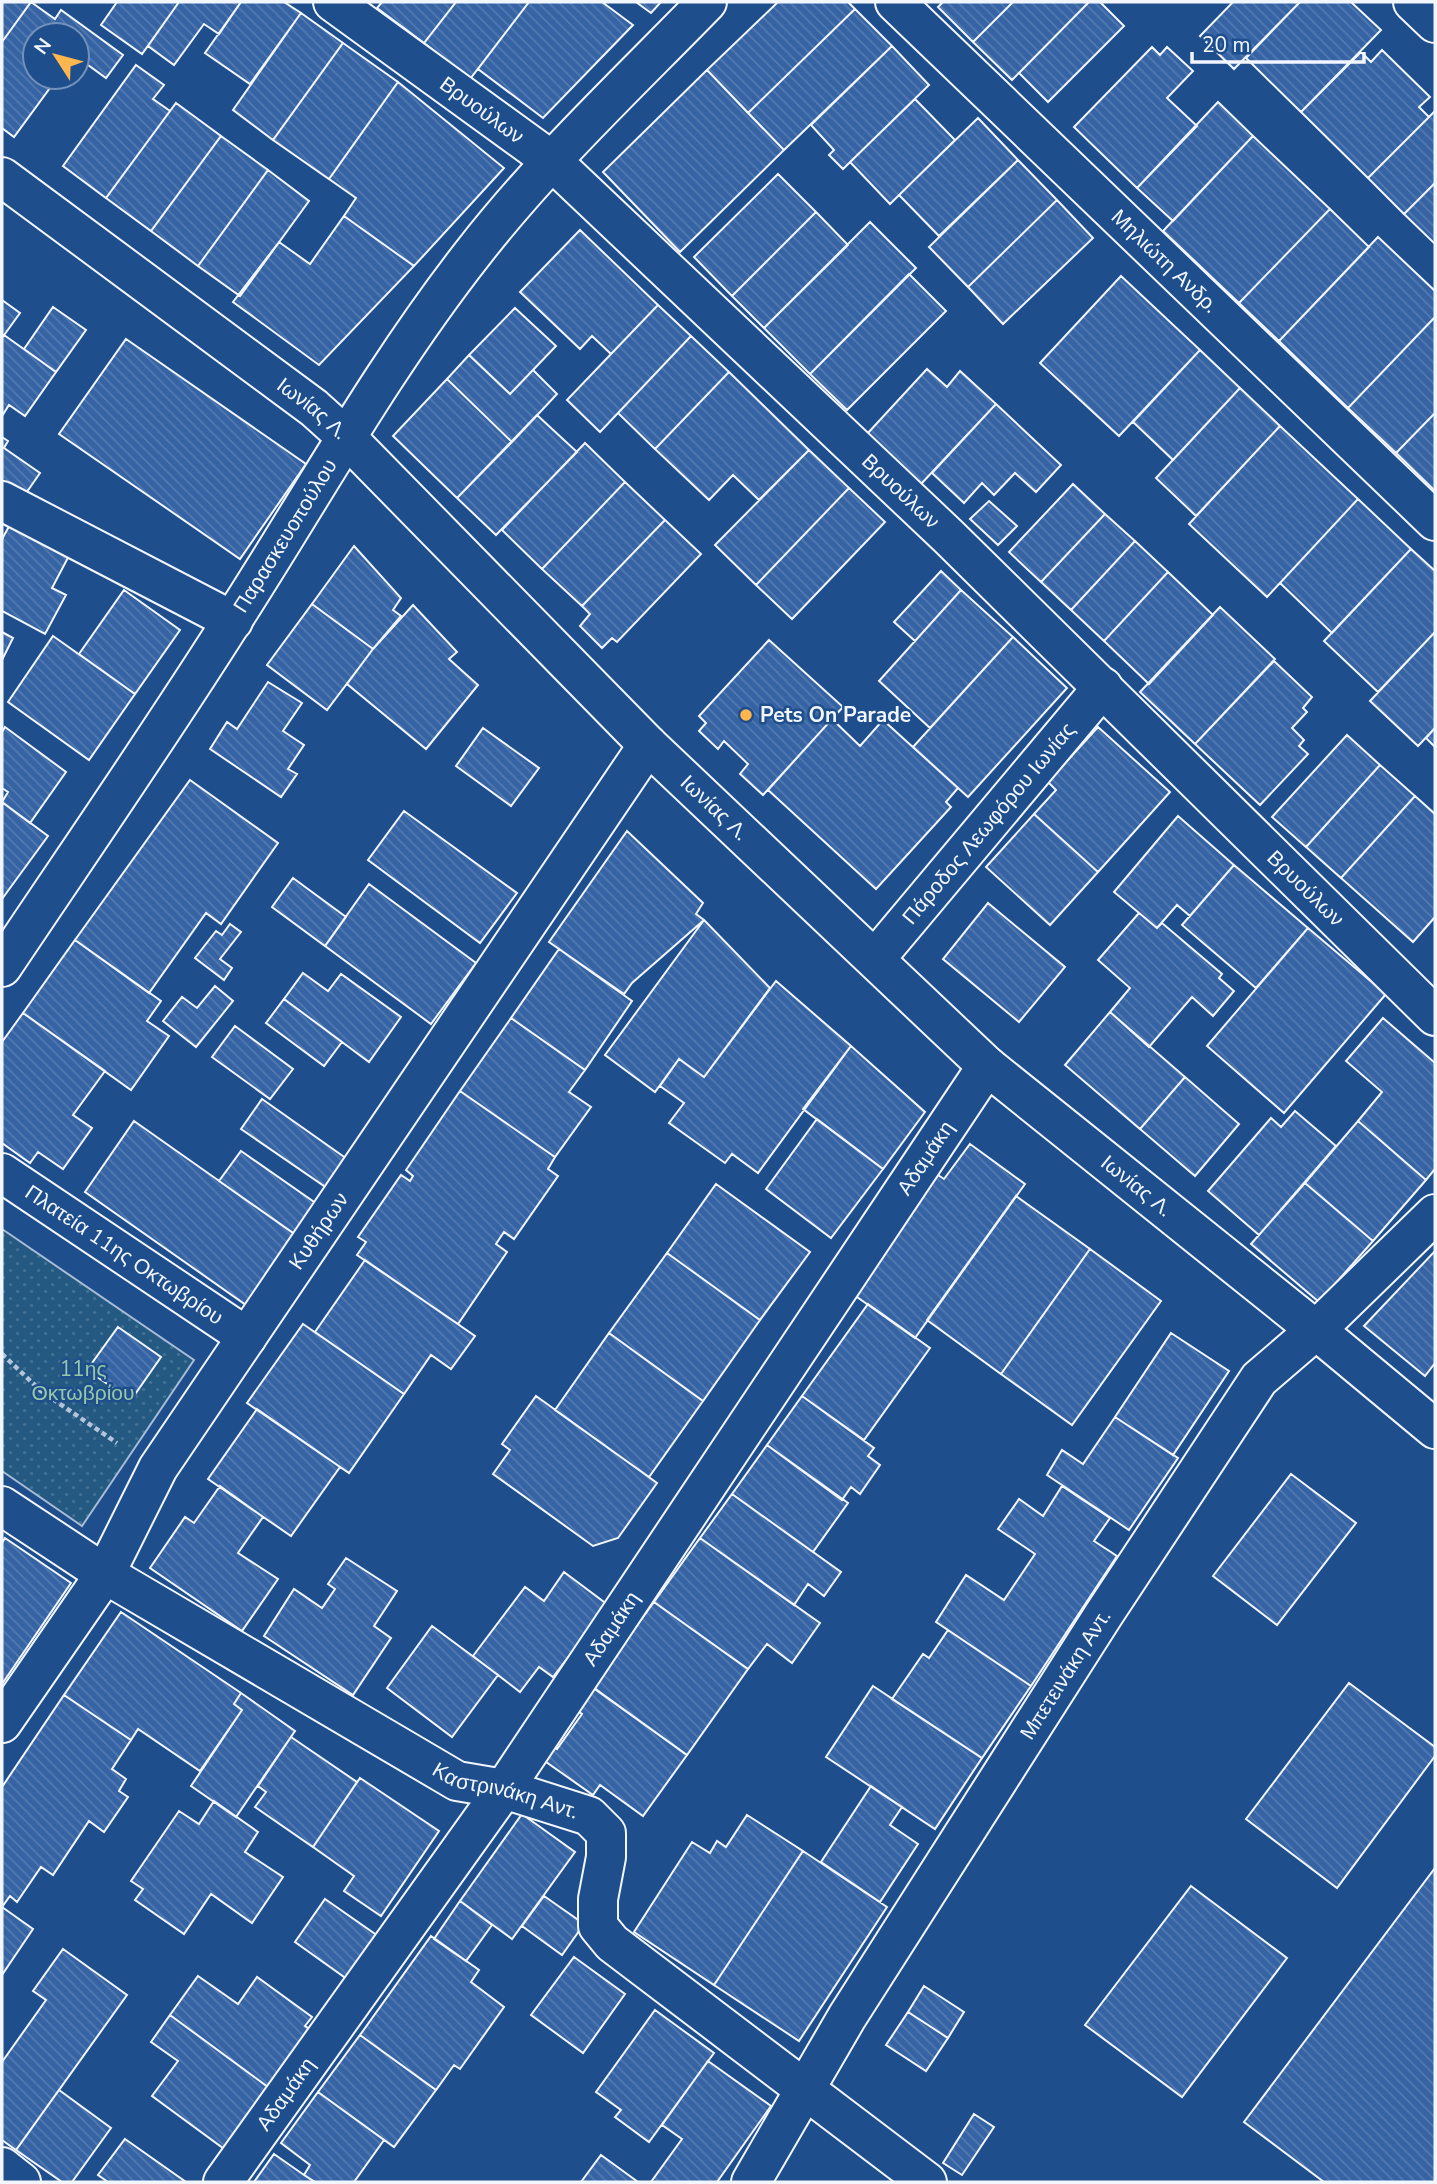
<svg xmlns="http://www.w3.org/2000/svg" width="1437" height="2184" font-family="'Nunito Sans',sans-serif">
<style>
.park{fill:url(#park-dots);stroke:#a8bbd7;stroke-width:2}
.building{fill:url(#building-back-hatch);stroke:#f2f6ff;stroke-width:2}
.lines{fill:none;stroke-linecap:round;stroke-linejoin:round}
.street-casing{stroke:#f2f6ff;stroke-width:42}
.secondary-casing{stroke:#f2f6ff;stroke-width:42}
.path{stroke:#b3c4dc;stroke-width:4.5;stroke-dasharray:5 3.5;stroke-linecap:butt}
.street{stroke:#1f4e8c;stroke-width:38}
.secondary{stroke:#1f4e8c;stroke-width:38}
.poi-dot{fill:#ffb74d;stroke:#1f4e8c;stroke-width:2.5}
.labels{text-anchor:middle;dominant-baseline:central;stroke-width:5;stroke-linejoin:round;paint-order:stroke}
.street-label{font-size:21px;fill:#f2f6ff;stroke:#1f4e8c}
.poi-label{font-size:21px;font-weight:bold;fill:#f2f6ff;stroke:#1f4e8c;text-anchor:start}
.park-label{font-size:21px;fill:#97c8a6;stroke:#1f4e8c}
</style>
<defs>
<pattern id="park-dots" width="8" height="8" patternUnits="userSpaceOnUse" patternTransform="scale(1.75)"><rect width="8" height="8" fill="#245a82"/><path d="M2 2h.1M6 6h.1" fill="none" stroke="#447295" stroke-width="1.8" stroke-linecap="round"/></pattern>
<pattern id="building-back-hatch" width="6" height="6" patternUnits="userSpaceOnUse" patternTransform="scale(1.75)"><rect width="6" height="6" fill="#3563a3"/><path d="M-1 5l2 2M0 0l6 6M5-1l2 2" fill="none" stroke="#537ab1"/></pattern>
</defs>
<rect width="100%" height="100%" fill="#1f4e8c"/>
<path class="park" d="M 2,1229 L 194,1360 L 82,1526 L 2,1471 Z"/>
<path class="building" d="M 2,2 L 31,2 L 2,42 Z
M 31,2 L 55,19 L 61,10 L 123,55 L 106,78 L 77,57 L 77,35 L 35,35 L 35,77 L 58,77 L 14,137 L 2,128 L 2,42 Z
M 117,2 L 179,2 L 142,54 L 101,25 Z
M 179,2 L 241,2 L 219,34 L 204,24 L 174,65 L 148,46 Z
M 241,2 L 284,2 L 301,13 L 250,84 L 205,53 Z
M 382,2 L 456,2 L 424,43 L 377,8 Z
M 456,2 L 529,2 L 470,79 L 424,43 Z
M 529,2 L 602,2 L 633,25 L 543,118 L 478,69 Z
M 636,2 L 661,2 L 651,13 Z
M 778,2 L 848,2 L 855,9 L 748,113 L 707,70 Z
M 943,2 L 1013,2 L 973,42 L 938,7 Z
M 1013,2 L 1089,2 L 1012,80 L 973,42 Z
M 1089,2 L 1100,2 L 1124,26 L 1048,102 L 1019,73 Z
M 1233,2 L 1300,2 L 1234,69 L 1200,36 Z
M 1300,2 L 1351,2 L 1381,30 L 1301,112 L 1246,58 Z
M 855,9 L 892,46 L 784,150 L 748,113 Z
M 301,13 L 343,43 L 273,140 L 233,110 Z
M 343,43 L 398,82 L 329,179 L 273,140 Z
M 892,46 L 929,85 L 843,169 L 829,155 L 834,150 L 811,125 Z
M 1152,47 L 1160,55 L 1167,47 L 1193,71 L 1167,98 L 1197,126 L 1137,188 L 1074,127 Z
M 1382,50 L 1430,97 L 1419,107 L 1429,117 L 1368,178 L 1301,112 L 1361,52 L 1371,62 Z
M 136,65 L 164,85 L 153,99 L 170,111 L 106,198 L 63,166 Z
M 707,70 L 784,150 L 680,252 L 603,172 Z
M 398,82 L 504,168 L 414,266 L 344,216 L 356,198 L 329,179 Z
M 915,99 L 955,140 L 890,204 L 850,162 Z
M 1218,102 L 1253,136 L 1173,221 L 1137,188 Z
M 176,103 L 221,136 L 151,231 L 106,198 Z
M 1435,111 L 1435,183 L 1404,214 L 1368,178 Z
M 978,118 L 1018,160 L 939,236 L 899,195 Z
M 221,136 L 268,170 L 198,266 L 151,231 Z
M 1253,136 L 1330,209 L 1239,303 L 1163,231 Z
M 1018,160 L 1057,200 L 968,287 L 929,247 Z
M 268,170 L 309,201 L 240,296 L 198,266 Z
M 778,174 L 816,212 L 732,296 L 694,257 Z
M 1435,183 L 1435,244 L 1404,214 Z
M 1057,200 L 1093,238 L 1003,324 L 968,287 Z
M 1330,209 L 1369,247 L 1279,341 L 1239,303 Z
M 816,212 L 848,245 L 764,328 L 732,296 Z
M 344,216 L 414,266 L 319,365 L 233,302 L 279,242 L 310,264 Z
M 870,222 L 916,268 L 810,374 L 764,328 Z
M 580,230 L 658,305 L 611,354 L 592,336 L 580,349 L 520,292 Z
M 1378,237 L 1435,291 L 1435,317 L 1348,408 L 1279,341 Z
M 909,274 L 946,311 L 847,410 L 810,374 Z
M 1121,276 L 1200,350 L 1119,436 L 1040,363 Z
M 2,300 L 20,313 L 2,338 Z
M 658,305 L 691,336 L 600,432 L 567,400 Z
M 53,307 L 86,330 L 56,372 L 24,349 Z
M 515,308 L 556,346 L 510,394 L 469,355 Z
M 1435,317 L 1435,413 L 1396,453 L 1348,408 Z
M 4,335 L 56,372 L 25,416 L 9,405 L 2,416 L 2,338 Z
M 691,336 L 729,372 L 655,449 L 618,413 Z
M 126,339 L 306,464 L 240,559 L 59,434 Z
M 1200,350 L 1240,388 L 1173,460 L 1133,422 Z
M 469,355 L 510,394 L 533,370 L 557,394 L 512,442 L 447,379 Z
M 927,369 L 947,387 L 960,371 L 996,404 L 921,484 L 867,434 Z
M 729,372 L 809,450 L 759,500 L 733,475 L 709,500 L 655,449 Z
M 447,379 L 512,442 L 457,498 L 393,436 Z
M 1240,388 L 1280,426 L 1196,516 L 1156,478 Z
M 996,404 L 1061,465 L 1036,492 L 1015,473 L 994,495 L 982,483 L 964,503 L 932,473 Z
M 1435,413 L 1435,491 L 1396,453 Z
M 537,415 L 577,452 L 496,535 L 457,498 Z
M 1280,426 L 1358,499 L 1267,597 L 1189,524 Z
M 2,437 L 8,441 L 4,448 L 40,473 L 22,499 L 2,487 Z
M 585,443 L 625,482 L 542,569 L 502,530 Z
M 809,450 L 849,488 L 756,585 L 715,545 Z
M 625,482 L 665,520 L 582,606 L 542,569 Z
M 1073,484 L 1105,514 L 1041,582 L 1009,552 Z
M 849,488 L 885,522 L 792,619 L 756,585 Z
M 1358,499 L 1411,549 L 1332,633 L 1280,583 Z
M 989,501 L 1017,526 L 998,545 L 970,519 Z
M 1105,514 L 1135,541 L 1071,610 L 1041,582 Z
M 665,520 L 701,554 L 617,642 L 612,638 L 602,648 L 580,626 L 590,614 L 582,606 Z
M 12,521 L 71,552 L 52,588 L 66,595 L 45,634 L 2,611 L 2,539 Z
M 1135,541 L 1168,572 L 1104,641 L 1071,610 Z
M 354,546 L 401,598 L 393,610 L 401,616 L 373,649 L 312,604 Z
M 1411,549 L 1435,571 L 1435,632 L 1378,692 L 1324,641 Z
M 941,571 L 961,590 L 915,641 L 894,622 Z
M 1168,572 L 1213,615 L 1149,684 L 1104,641 Z
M 124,590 L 180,630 L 135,694 L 79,654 Z
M 961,590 L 1013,637 L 930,728 L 879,681 Z
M 312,604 L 373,649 L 327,710 L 267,665 Z
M 413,605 L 457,652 L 449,659 L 478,685 L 426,749 L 347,684 L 373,649 Z
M 1220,607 L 1275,659 L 1195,744 L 1140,692 Z
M 2,632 L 13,638 L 2,660 Z
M 1435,632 L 1435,728 L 1418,746 L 1370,701 Z
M 53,636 L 135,694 L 89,760 L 8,702 Z
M 1013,637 L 1067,688 L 968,797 L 913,747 Z
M 769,640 L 843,707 L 763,795 L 740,774 L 748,764 L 724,741 L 718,749 L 699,731 L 706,723 L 699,716 Z
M 1274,661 L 1312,697 L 1303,708 L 1307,712 L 1292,728 L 1304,740 L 1299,746 L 1308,754 L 1260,805 L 1195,744 Z
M 268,682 L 302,703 L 283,731 L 304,745 L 288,769 L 297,774 L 281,797 L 210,749 L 227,722 L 237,729 Z
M 832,719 L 860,746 L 883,720 L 958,788 L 946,802 L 951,807 L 876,889 L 768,790 Z
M 5,727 L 66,772 L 30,823 L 2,802 L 8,792 L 2,788 L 2,732 Z
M 1098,727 L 1170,792 L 1098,872 L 1034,814 L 1056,790 L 1048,782 Z
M 483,728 L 539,768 L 511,806 L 456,766 Z
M 1435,728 L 1435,747 L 1426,738 Z
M 1347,735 L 1380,765 L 1306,847 L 1272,817 Z
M 1380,765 L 1415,796 L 1341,878 L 1306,847 Z
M 190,780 L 278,843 L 221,924 L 206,913 L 149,993 L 75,940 Z
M 1415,796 L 1435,814 L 1435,917 L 1413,942 L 1341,878 Z
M 2,802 L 48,836 L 2,899 Z
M 404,811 L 517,893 L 480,943 L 368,860 Z
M 1034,814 L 1098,872 L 1050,925 L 986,867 Z
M 1178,816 L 1234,865 L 1190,916 L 1177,905 L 1157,928 L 1114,892 Z
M 627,831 L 703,903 L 696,914 L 704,920 L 632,983 L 624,994 L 549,942 Z
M 1234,865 L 1308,928 L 1256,988 L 1182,925 Z
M 293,878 L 346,917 L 325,946 L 272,907 Z
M 369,884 L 476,963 L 431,1024 L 325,946 Z
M 988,903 L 1065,967 L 1019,1022 L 943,959 Z
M 1139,913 L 1157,928 L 1162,923 L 1222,974 L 1219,978 L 1234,991 L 1213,1016 L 1192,997 L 1149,1047 L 1110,1012 L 1130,988 L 1098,960 Z
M 704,920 L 770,988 L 704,1077 L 679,1059 L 655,1092 L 605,1055 Z
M 230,924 L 241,932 L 220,959 L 232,968 L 224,980 L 195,958 L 216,931 L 222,935 Z
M 1308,928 L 1386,994 L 1284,1113 L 1207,1046 Z
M 75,940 L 161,1001 L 147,1021 L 169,1036 L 131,1090 L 23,1013 Z
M 559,949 L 632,1001 L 585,1070 L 511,1018 Z
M 303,973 L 328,991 L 341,974 L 401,1017 L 369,1062 L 284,999 Z
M 776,981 L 851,1046 L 758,1173 L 732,1154 L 725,1163 L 669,1123 L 684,1103 L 660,1086 L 679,1059 L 704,1077 Z
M 215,986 L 233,1001 L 196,1047 L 163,1021 L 182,997 L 197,1008 Z
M 284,999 L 342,1042 L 324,1066 L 266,1023 Z
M 1110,1012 L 1185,1077 L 1140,1129 L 1065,1065 Z
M 23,1013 L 105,1071 L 73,1115 L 92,1128 L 63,1169 L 38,1152 L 30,1163 L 2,1143 L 2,1042 Z
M 511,1018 L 585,1070 L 569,1092 L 591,1107 L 555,1157 L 460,1091 Z
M 1383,1018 L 1435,1063 L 1435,1169 L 1426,1180 L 1358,1121 L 1382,1092 L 1346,1061 Z
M 235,1026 L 293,1069 L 270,1099 L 212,1057 Z
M 851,1046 L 925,1112 L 883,1169 L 803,1109 Z
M 1185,1077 L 1239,1124 L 1195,1176 L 1140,1129 Z
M 460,1091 L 555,1157 L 548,1169 L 558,1176 L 514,1239 L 504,1232 L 496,1244 L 507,1252 L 458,1324 L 357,1255 L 366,1242 L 358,1237 L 401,1175 L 410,1181 L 413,1176 L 406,1170 Z
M 262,1099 L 347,1159 L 327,1188 L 241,1129 Z
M 1295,1111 L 1336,1146 L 1259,1235 L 1208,1191 L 1271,1118 L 1281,1127 Z
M 817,1119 L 883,1169 L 831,1238 L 766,1189 Z
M 134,1121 L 296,1235 L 246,1305 L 85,1192 Z
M 1358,1121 L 1426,1180 L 1373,1241 L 1305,1183 Z
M 970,1144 L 1025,1184 L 915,1338 L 850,1292 L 935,1173 L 944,1179 Z
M 241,1151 L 317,1204 L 296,1235 L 219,1181 Z
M 1305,1183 L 1373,1241 L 1319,1302 L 1251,1244 Z
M 716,1184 L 810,1252 L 760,1320 L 667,1253 Z
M 1016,1196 L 1090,1249 L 1001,1374 L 927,1320 Z
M 1090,1249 L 1161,1301 L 1072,1425 L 1001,1374 Z
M 1435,1251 L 1435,1363 L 1425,1376 L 1364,1326 Z
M 667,1253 L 760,1320 L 703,1401 L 609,1333 Z
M 365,1260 L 475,1336 L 451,1369 L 431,1355 L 404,1394 L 315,1332 Z
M 868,1304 L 930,1348 L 864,1440 L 802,1396 Z
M 303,1324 L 404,1394 L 349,1473 L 247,1403 Z
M 118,1327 L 161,1357 L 131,1400 L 87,1370 Z
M 609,1333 L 703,1401 L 649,1477 L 555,1410 Z
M 1171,1333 L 1229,1371 L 1173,1455 L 1115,1417 Z
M 536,1396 L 657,1483 L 618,1538 L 593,1546 L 493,1474 L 510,1450 L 502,1444 Z
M 802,1396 L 874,1448 L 868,1456 L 880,1465 L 860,1494 L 851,1487 L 842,1500 L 767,1445 Z
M 257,1409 L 340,1467 L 291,1536 L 208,1479 Z
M 1115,1417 L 1178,1458 L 1129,1530 L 1047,1475 L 1062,1450 L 1083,1464 Z
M 767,1445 L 848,1503 L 813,1552 L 732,1494 Z
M 1291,1474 L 1356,1523 L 1277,1625 L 1213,1576 Z
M 220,1486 L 263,1517 L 238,1553 L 278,1579 L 242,1631 L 150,1568 L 185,1517 L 194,1523 Z
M 1062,1486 L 1110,1518 L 1094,1541 L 1117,1556 L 1031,1686 L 936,1622 L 966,1575 L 1004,1600 L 1035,1554 L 998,1529 L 1019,1499 L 1043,1516 Z
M 732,1494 L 841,1572 L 824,1596 L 808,1584 L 794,1605 L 700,1538 Z
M 5,1538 L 71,1583 L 2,1684 L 2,1543 Z
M 700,1538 L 820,1623 L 792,1663 L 767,1644 L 748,1669 L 654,1602 Z
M 346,1558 L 397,1591 L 374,1626 L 391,1638 L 353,1695 L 264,1636 L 294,1589 L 322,1608 L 335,1589 L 328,1584 Z
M 564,1572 L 608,1605 L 553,1677 L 539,1667 L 520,1692 L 473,1656 L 525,1587 L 544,1601 Z
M 654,1602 L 748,1669 L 687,1755 L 592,1687 Z
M 121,1612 L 241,1693 L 234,1704 L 242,1710 L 200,1771 L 138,1729 L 131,1740 L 64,1695 Z
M 432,1626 L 498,1675 L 452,1737 L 387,1688 Z
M 948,1630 L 1031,1686 L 982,1758 L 892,1699 L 923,1654 L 929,1658 Z
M 1349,1683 L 1435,1747 L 1435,1756 L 1337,1888 L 1246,1819 Z
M 590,1685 L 687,1755 L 643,1816 L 600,1785 L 593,1795 L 539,1757 L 549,1743 L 557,1749 L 582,1714 L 574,1708 Z
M 873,1686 L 982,1758 L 935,1829 L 826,1757 Z
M 241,1693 L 295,1731 L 236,1817 L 191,1786 L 242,1710 L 234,1704 Z
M 64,1695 L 131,1740 L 112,1769 L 126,1779 L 119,1791 L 128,1797 L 104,1832 L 89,1821 L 53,1875 L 41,1867 L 17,1902 L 10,1896 L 2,1907 L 2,1787 Z
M 291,1737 L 357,1782 L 313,1847 L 255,1807 L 266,1792 L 258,1786 Z
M 360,1778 L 439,1831 L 381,1916 L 344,1891 L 354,1876 L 313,1847 Z
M 871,1786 L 902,1807 L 890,1825 L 918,1844 L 880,1902 L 821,1862 Z
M 214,1801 L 258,1832 L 245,1852 L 283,1877 L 252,1923 L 211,1894 L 184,1934 L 135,1900 L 143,1889 L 131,1881 L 179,1811 L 199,1824 Z
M 522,1814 L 575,1852 L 512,1939 L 460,1901 Z
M 747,1815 L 803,1851 L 714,1985 L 634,1932 L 692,1842 L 710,1853 L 717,1841 L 726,1847 Z
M 803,1851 L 887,1907 L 799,2041 L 714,1985 Z
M 1435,1868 L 1435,2182 L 1324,2182 L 1244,2122 Z
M 1191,1886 L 1287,1958 L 1182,2097 L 1085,2025 Z
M 544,1896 L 584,1924 L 562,1955 L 522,1926 Z
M 325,1899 L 378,1936 L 347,1979 L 295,1942 Z
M 460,1901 L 492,1925 L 466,1961 L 434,1939 Z
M 2,1907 L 33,1929 L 2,1975 Z
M 431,1936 L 479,1970 L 471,1982 L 504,2007 L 460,2069 L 454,2065 L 436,2090 L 360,2035 Z
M 63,1949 L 127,1995 L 16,2150 L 2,2140 L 2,2062 L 46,2000 L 33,1991 Z
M 574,1957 L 625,1994 L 583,2053 L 531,2015 Z
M 198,1976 L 238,2004 L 257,1977 L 312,2017 L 305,2026 L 314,2032 L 272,2090 L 170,2015 Z
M 924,1986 L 964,2012 L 948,2038 L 908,2012 Z
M 655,2010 L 714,2053 L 649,2142 L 615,2117 L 621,2110 L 596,2092 Z
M 908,2012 L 948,2038 L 926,2071 L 886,2045 Z
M 170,2015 L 272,2090 L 227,2151 L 152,2096 L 178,2061 L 151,2042 Z
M 360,2035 L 436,2090 L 394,2147 L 318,2092 Z
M 708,2061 L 771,2106 L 717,2182 L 651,2182 L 682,2139 L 662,2125 Z
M 59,2090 L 111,2128 L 72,2182 L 62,2182 L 16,2150 Z
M 318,2092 L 384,2140 L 354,2182 L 315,2182 L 304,2175 L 310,2165 L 281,2143 Z
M 974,2114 L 994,2127 L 962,2175 L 943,2163 Z
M 125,2139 L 186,2182 L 108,2182 L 98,2175 Z
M 274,2154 L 304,2175 L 315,2182 L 254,2182 Z
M 601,2155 L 638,2182 L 581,2182 Z"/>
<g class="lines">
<g class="street-casing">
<g id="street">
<path id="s1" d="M 333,2 L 552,161 L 949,537 L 1435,1016"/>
<path id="s2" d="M 895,2 L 1435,521"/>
<path d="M 1413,2 L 1435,23"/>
<path d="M 2,501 L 233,621"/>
<path id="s3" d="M 875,959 L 1103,687"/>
<path id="s4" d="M 2,967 C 79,852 158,738 232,621 C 312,497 382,369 473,253 C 543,163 627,84 707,2"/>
<path id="s5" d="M 2,1173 L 247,1337"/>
<path id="s6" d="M 2,1506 L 105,1574 L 457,1781 L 504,1789 L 589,1816 L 606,1833 L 606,1857 L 598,1899 L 598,1926 L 612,1943 L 927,2182"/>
<path id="s7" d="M 2,1723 L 105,1574 L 158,1468 L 648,745"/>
<path d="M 2,2167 L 21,2182"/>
<path id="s8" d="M 223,2182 L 504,1789 L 987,1066"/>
<path id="s9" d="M 751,2182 L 847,2017 L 1104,1614 L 1259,1379 L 1316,1330 L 1435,1214"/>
</g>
</g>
<g class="secondary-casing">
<g id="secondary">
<path id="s10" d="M 2,177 L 314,408 L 345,436 L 648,745 L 987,1066 L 1316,1330 L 1435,1429"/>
</g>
</g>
<path class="path" d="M 2,1354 L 41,1391 L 117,1443"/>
<use href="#street" class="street"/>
<use href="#secondary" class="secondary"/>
</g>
<circle class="poi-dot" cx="746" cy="715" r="7"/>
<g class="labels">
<g class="street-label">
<text stroke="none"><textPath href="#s1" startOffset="184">Βρυούλων</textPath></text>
<text stroke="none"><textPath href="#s2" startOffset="374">Μηλιώτη Ανδρ.</textPath></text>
<text stroke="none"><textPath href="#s10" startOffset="387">Ιωνίας Λ.</textPath></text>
<text stroke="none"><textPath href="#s1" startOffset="751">Βρυούλων</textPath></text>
<text stroke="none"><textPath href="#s4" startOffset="516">Παρασκευοπούλου</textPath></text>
<text stroke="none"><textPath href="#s10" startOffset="954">Ιωνίας Λ.</textPath></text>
<text stroke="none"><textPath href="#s3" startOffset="177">Πάροδος Λεωφόρου Ιωνίας</textPath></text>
<text stroke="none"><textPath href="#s1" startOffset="1318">Βρυούλων</textPath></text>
<text stroke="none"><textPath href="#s8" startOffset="1242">Αδαμάκη</textPath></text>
<text stroke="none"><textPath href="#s10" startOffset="1521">Ιωνίας Λ.</textPath></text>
<text stroke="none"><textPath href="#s7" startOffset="586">Κυθήρων</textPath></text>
<text stroke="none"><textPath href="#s5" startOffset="147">Πλατεία 11ης Οκτωβρίου</textPath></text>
<text stroke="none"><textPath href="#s8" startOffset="676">Αδαμάκη</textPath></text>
<text stroke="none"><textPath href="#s9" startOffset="597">Μπετεινάκη Αντ.</textPath></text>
<text stroke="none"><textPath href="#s6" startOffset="581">Καστρινάκη Αντ.</textPath></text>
<text stroke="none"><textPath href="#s8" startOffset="108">Αδαμάκη</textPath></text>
</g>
<g class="poi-label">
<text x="760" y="715">Pets On Parade</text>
</g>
<g class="park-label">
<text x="83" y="1369">11ης<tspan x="83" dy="24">Οκτωβρίου</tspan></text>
</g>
</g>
<rect width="1437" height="2184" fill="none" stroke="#f2f6ff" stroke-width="7"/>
<g transform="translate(56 56) rotate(306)"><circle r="33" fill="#1f4e8c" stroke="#7391ba" stroke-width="2"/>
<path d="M0-5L12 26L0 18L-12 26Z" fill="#ffb74d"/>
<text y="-10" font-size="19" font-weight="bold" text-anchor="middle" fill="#f2f6ff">N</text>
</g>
<path d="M1192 52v10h172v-10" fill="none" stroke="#f2f6ff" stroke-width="3.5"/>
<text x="1202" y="52" font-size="21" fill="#f2f6ff" stroke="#1f4e8c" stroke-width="5" paint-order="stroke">20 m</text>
</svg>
